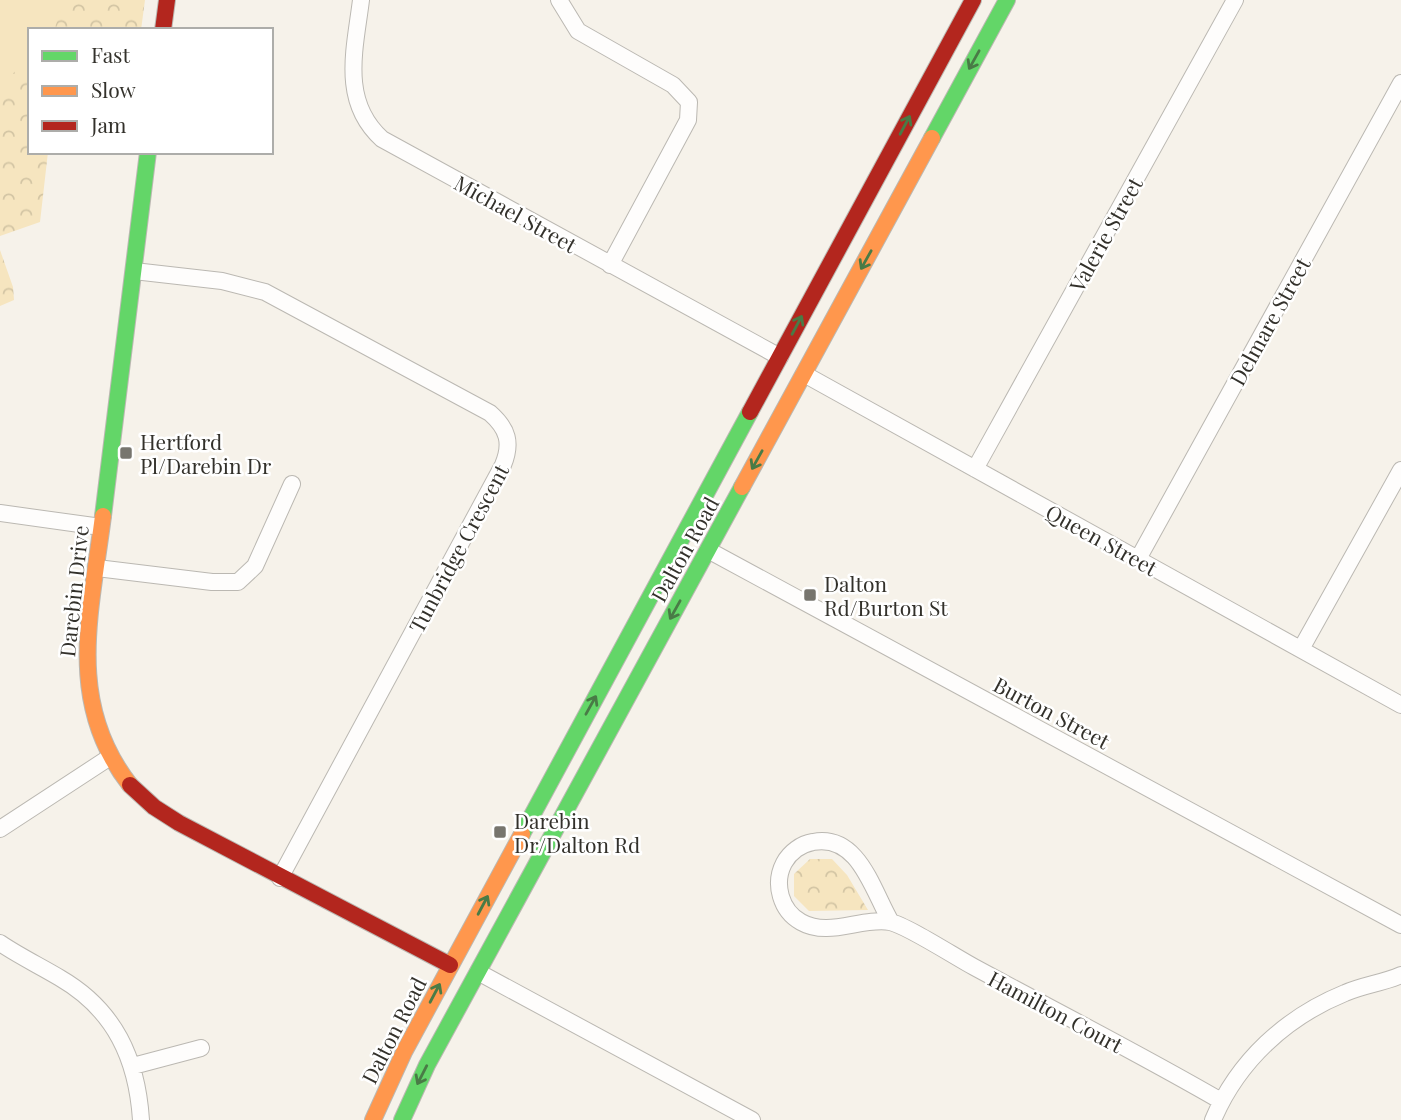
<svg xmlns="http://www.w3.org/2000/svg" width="1401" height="1120" font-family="'Playfair Display',serif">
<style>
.park{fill:url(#park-crowns)}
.pitch{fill:#f6e5bf}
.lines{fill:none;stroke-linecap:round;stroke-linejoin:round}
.street-casing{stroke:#bbb8b2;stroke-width:18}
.fast-casing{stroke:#bbb8b2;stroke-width:18}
.slow-casing{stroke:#bbb8b2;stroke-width:18}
.jam-casing{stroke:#bbb8b2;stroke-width:18}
.street{stroke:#fefdfc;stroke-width:16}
.fast{stroke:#63d668;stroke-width:16}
.slow{stroke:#ff974d;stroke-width:16}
.jam{stroke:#b3261e;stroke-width:16}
.oneway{stroke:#497b46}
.poi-dot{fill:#77756e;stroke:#fff;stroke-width:2.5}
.labels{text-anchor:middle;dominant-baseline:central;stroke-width:5;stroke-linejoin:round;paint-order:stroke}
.street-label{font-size:21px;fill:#33312b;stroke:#fff}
.poi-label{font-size:21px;fill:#33312b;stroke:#fff;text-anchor:start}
</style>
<defs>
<pattern id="park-crowns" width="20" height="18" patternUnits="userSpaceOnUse" patternTransform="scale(1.75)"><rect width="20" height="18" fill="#f6e5bf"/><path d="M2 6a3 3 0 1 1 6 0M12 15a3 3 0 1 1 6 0" fill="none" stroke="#d3c5a4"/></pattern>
</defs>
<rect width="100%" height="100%" fill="#f6f2ea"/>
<path class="park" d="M 0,0 L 145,0 L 141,30 L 30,30 L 30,152 L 48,152 L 40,222 L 0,236 Z
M 0,250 L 13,287 L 14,300 L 0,306 Z
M 810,859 L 832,859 L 847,875 L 868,910 L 809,911 L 794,896 L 794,874 Z"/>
<path class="pitch" d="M 0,0 L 65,0 L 54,30 L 30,30 L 30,57 L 0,86 Z"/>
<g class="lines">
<g class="street-casing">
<path id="street" d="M 361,0 C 355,49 340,101 382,139 L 780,357
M 559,0 L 578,31 L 673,85 L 689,102 L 688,120 L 610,265
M 134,271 L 222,281 L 265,292 L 490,413 C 508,429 512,443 503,465 L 280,878
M 804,374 L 1401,705
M 975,469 L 1235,0
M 0,513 L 101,527
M 708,550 L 1401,925
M 1138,559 L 1401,83
M 97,568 L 212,582 L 238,582 L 255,566 L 292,484
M 1301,649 L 1401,470
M 0,829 L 110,757
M 891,922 C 873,892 859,833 813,842 C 801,844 790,852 784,863 C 773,884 781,911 801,922 C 829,938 861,917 890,922 C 906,925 957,958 974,967 C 1057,1012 1140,1054 1221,1101
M 0,943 C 19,956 40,966 60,978 C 115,1010 137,1059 141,1120
M 478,972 L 752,1120
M 133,1066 L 201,1048
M 1213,1120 C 1238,1061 1286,1017 1345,993 C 1363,985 1383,983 1401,975"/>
</g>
<g class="fast-casing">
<path id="fast" d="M 932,138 L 1007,0
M 103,516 L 148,152
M 522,834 L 750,412
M 402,1120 L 427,1065 L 742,487"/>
</g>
<g class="slow-casing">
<path id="slow" d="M 742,487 L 932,138
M 103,516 C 91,612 65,702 130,785
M 373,1120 L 404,1052 L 522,834"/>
</g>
<g class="jam-casing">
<path id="jam" d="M 163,30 L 167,0
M 750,412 L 973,0
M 130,785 L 154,807 L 179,823 L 450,965"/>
</g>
<use href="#street" class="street"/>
<use href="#fast" class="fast"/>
<use href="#slow" class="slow"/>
<use href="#jam" class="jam"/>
</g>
<defs><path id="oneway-shaft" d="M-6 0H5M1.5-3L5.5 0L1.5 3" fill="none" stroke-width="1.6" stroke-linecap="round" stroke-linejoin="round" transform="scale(1.75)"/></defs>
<g class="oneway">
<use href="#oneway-shaft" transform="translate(974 60) rotate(119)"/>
<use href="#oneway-shaft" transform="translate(905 125) rotate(-62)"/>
<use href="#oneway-shaft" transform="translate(866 260) rotate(119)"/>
<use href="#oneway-shaft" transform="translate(797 325) rotate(-62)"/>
<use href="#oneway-shaft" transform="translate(757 460) rotate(119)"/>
<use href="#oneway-shaft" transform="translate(675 610) rotate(119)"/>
<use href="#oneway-shaft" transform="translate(591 705) rotate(-61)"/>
<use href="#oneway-shaft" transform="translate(483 905) rotate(-62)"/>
<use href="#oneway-shaft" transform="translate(435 993) rotate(-62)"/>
<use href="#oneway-shaft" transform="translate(422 1075) rotate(117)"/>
</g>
<g class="poi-dot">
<rect x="119" y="446" width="14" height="14" rx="3.5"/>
<rect x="803" y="588" width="14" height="14" rx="3.5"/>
<rect x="493" y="825" width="14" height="14" rx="3.5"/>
</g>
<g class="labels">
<g class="street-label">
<text transform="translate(516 213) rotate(29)">Michael Street</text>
<text transform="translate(1105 234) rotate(-61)">Valerie Street</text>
<text transform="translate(1269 321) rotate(-61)">Delmare Street</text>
<text transform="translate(1102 539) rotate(29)">Queen Street</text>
<text transform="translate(458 548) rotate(-62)">Tunbridge Crescent</text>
<text transform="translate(684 549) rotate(-61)">Dalton Road</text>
<text transform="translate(73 591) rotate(-84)">Darebin Drive</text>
<text transform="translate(1052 712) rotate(28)">Burton Street</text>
<text transform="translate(1056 1011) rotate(28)">Hamilton Court</text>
<text transform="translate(393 1030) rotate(-63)">Dalton Road</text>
</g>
<g class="poi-label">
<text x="140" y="441">Hertford<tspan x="140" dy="24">Pl/Darebin Dr</tspan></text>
<text x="824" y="583">Dalton<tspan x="824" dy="24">Rd/Burton St</tspan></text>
<text x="514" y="820">Darebin<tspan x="514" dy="24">Dr/Dalton Rd</tspan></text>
</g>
</g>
<rect x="28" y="28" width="245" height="126" fill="#ffffff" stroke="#adadaa" stroke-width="2"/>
<rect x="42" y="51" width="35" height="10" fill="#63d668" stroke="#adadaa" stroke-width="2"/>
<text x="91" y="63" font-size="21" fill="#33312b">Fast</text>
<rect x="42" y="86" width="35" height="10" fill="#ff974d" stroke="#adadaa" stroke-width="2"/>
<text x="91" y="98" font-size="21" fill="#33312b">Slow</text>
<rect x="42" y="121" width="35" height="10" fill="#b3261e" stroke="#adadaa" stroke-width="2"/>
<text x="91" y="133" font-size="21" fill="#33312b">Jam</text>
</svg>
